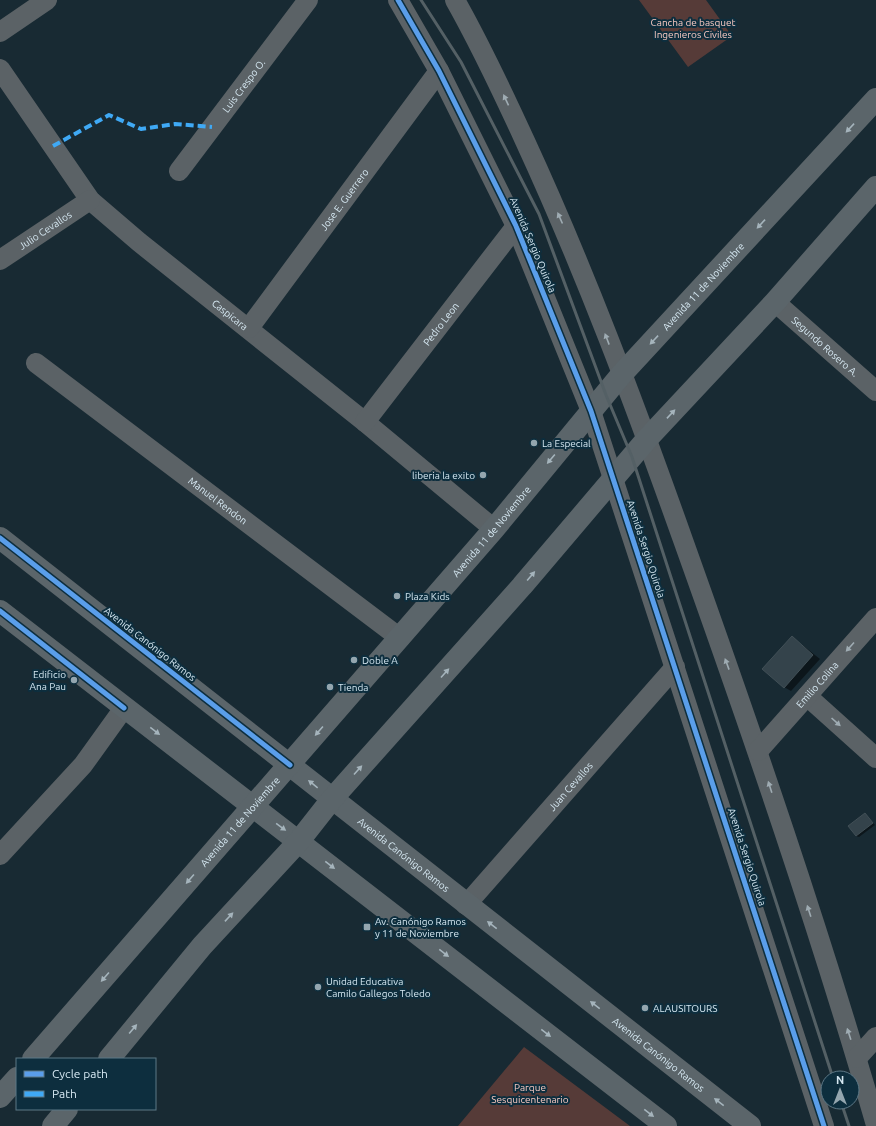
<svg xmlns="http://www.w3.org/2000/svg" width="876" height="1126" font-family="Ubuntu,sans-serif">
<style>
.green{fill:#563b38}
.shadow{fill:#0007}
.building{fill:#34434b;stroke:#414f56}
.lines{fill:none;stroke-linecap:round;stroke-linejoin:round}
.minor{stroke:#5b6266;stroke-width:20}
.secondary{stroke:#5b656a;stroke-width:22}
.rail{stroke:#546065;stroke-width:3}
.quiet{stroke:#3fa9f5;stroke-width:4;stroke-dasharray:8 4;stroke-linecap:butt}
.cycleway-casing{stroke:#0d2e3e;stroke-width:8}
.cycleway{stroke:#5a9eea;stroke-width:5}
.oneway{fill:#9facb3}
.oneway2{fill:#a5b4bc}
.poi-dot{fill:#94a6af;stroke:#0d2e3e;stroke-width:1.5}
.labels{text-anchor:middle;dominant-baseline:central;stroke-width:4;stroke-linejoin:round;paint-order:stroke}
.park-label{font-size:10px;fill:#f9cac2;stroke:#0d2e3e}
.street-label{font-size:10px;fill:#d6e8f2;stroke:#0d2e3e}
.poi-label{font-size:10px;fill:#d6e8f2;stroke:#0d2e3e;text-anchor:start}
</style>
<rect width="100%" height="100%" fill="#182a33"/>
<path class="green" d="M 639,0 L 706,0 L 732,36 L 688,67 Z
M 524,1047 L 630,1126 L 458,1126 Z"/>
<path class="shadow" d="M 792,637 L 820,659 L 791,691 L 784,687 Z
M 865,814 L 875,825 L 859,837 L 856,836 Z"/>
<path class="building" d="M 792,636 L 813,655 L 784,688 L 762,669 Z
M 865,813 L 873,823 L 856,836 L 848,826 Z"/>
<g class="lines">
<g class="minor">
<path d="M 398,0 L 439,71 L 516,226 L 591,411 L 824,1126"/>
<path d="M 455,0 C 481,46 503,93 525,141 C 585,271 635,405 683,540 C 752,733 819,928 876,1125"/>
<path d="M 0,32 L 47,0"/>
<path id="s1" d="M 0,69 L 90,200 L 139,242 L 365,422 L 494,529"/>
<path id="s2" d="M 179,171 L 308,0"/>
<path id="s3" d="M 0,260 L 90,200"/>
<path id="s4" d="M 775,302 L 876,391"/>
<path id="s5" d="M 249,328 L 439,71"/>
<path id="s6" d="M 36,363 L 400,638"/>
<path id="s7" d="M 365,422 L 516,226"/>
<path d="M 807,696 L 876,758"/>
<path id="s8" d="M 758,751 L 876,618"/>
<path d="M 0,855 L 83,765 L 124,708"/>
<path id="s9" d="M 466,905 L 675,667"/>
<path d="M 857,1058 L 876,1037"/>
</g>
<g class="secondary">
<path id="s10" d="M 0,538 L 750,1126"/>
<path d="M 0,611 L 666,1126"/>
<path id="s11" d="M 33,1059 L 494,529 L 621,375 L 876,99"/>
<path d="M 109,1059 L 202,946 L 299,841 L 332,799 L 522,586 L 647,439 L 775,302 L 876,187"/>
<path d="M 0,1097 L 17,1078"/>
<path d="M 53,1126 L 67,1109"/>
</g>
<path class="rail" d="M 421,0 L 461,62 L 539,214 L 606,395 L 632,457 L 833,1078
M 841,1102 L 849,1126"/>
<path class="quiet" d="M 53,146 L 109,115 L 141,129 L 175,124 L 212,127"/>
<g class="cycleway-casing">
<path id="cycleway" d="M 398,0 L 439,71 L 516,226 L 591,411 L 824,1126
M 0,538 L 290,765
M 0,611 L 124,708"/>
</g>
<use href="#cycleway" class="cycleway"/>
</g>
<defs><path id="oneway-solid" d="M-6-.8H1V-3.2L6.5 0L1 3.2V.8H-6Z"/></defs>
<g class="oneway">
<use href="#oneway-solid" transform="translate(506 100) rotate(-115)"/>
<use href="#oneway-solid" transform="translate(560 218) rotate(-114)"/>
<use href="#oneway-solid" transform="translate(607 339) rotate(-111)"/>
<use href="#oneway-solid" transform="translate(850 647) rotate(132)"/>
<use href="#oneway-solid" transform="translate(727 664) rotate(-110)"/>
<use href="#oneway-solid" transform="translate(836 722) rotate(42)"/>
<use href="#oneway-solid" transform="translate(770 787) rotate(-108)"/>
<use href="#oneway-solid" transform="translate(809 911) rotate(-108)"/>
<use href="#oneway-solid" transform="translate(849 1034) rotate(-108)"/>
</g>
<g class="oneway2">
<use href="#oneway-solid" transform="translate(850 128) rotate(133)"/>
<use href="#oneway-solid" transform="translate(761 224) rotate(133)"/>
<use href="#oneway-solid" transform="translate(654 340) rotate(133)"/>
<use href="#oneway-solid" transform="translate(671 414) rotate(-47)"/>
<use href="#oneway-solid" transform="translate(551 459) rotate(130)"/>
<use href="#oneway-solid" transform="translate(531 576) rotate(-50)"/>
<use href="#oneway-solid" transform="translate(445 673) rotate(-48)"/>
<use href="#oneway-solid" transform="translate(155 731) rotate(38)"/>
<use href="#oneway-solid" transform="translate(319 731) rotate(131)"/>
<use href="#oneway-solid" transform="translate(358 770) rotate(-48)"/>
<use href="#oneway-solid" transform="translate(313 784) rotate(-141)"/>
<use href="#oneway-solid" transform="translate(281 827) rotate(36)"/>
<use href="#oneway-solid" transform="translate(330 865) rotate(38)"/>
<use href="#oneway-solid" transform="translate(190 879) rotate(131)"/>
<use href="#oneway-solid" transform="translate(229 917) rotate(-47)"/>
<use href="#oneway-solid" transform="translate(492 925) rotate(-142)"/>
<use href="#oneway-solid" transform="translate(444 953) rotate(38)"/>
<use href="#oneway-solid" transform="translate(105 977) rotate(131)"/>
<use href="#oneway-solid" transform="translate(595 1005) rotate(-142)"/>
<use href="#oneway-solid" transform="translate(133 1029) rotate(-50)"/>
<use href="#oneway-solid" transform="translate(546 1033) rotate(38)"/>
<use href="#oneway-solid" transform="translate(719 1102) rotate(-142)"/>
<use href="#oneway-solid" transform="translate(649 1113) rotate(38)"/>
</g>
<g class="poi-dot">
<circle cx="534" cy="443" r="4"/>
<circle cx="483" cy="475" r="4"/>
<circle cx="397" cy="596" r="4"/>
<circle cx="354" cy="660" r="4"/>
<circle cx="74" cy="680" r="4"/>
<circle cx="330" cy="687" r="4"/>
<rect x="363" y="923" width="8" height="8" rx="2"/>
<circle cx="318" cy="987" r="4"/>
<circle cx="645" cy="1008" r="4"/>
</g>
<g class="labels">
<g class="park-label">
<text x="693" y="22">Cancha de basquet<tspan x="693" dy="12">Ingenieros Civiles</tspan></text>
<text x="530" y="1087">Parque<tspan x="530" dy="12">Sesquicentenario</tspan></text>
</g>
<g class="street-label">
<text stroke="none"><textPath href="#s2" startOffset="107">Luis Crespo O.</textPath></text>
<text stroke="none"><textPath href="#s5" startOffset="160">Jose E. Guerrero</textPath></text>
<text stroke="none"><textPath href="#s3" startOffset="54">Julio Cevallos</textPath></text>
<text transform="translate(533 245) rotate(67)">Avenida Sergio Quirola</text>
<text stroke="none"><textPath href="#s11" startOffset="1023">Avenida 11 de Noviembre</textPath></text>
<text stroke="none"><textPath href="#s1" startOffset="340">Caspicara</textPath></text>
<text stroke="none"><textPath href="#s7" startOffset="124">Pedro Leon</textPath></text>
<text stroke="none"><textPath href="#s4" startOffset="67">Segundo Rosero A.</textPath></text>
<text stroke="none"><textPath href="#s6" startOffset="228">Manuel Rendon</textPath></text>
<text stroke="none"><textPath href="#s11" startOffset="699">Avenida 11 de Noviembre</textPath></text>
<text transform="translate(646 549) rotate(72)">Avenida Sergio Quirola</text>
<text transform="translate(150 644) rotate(38)">Avenida Canónigo Ramos</text>
<text stroke="none"><textPath href="#s8" startOffset="89">Emilio Colina</textPath></text>
<text stroke="none"><textPath href="#s9" startOffset="158">Juan Cevallos</textPath></text>
<text stroke="none"><textPath href="#s11" startOffset="315">Avenida 11 de Noviembre</textPath></text>
<text stroke="none"><textPath href="#s10" startOffset="513">Avenida Canónigo Ramos</textPath></text>
<text transform="translate(747 857) rotate(72)">Avenida Sergio Quirola</text>
<text stroke="none"><textPath href="#s10" startOffset="837">Avenida Canónigo Ramos</textPath></text>
</g>
<g class="poi-label">
<text x="542" y="443">La Especial</text>
<text x="475" y="475" text-anchor="end">liberia la exito</text>
<text x="405" y="596">Plaza Kids</text>
<text x="362" y="660">Doble A</text>
<text x="66" y="674" text-anchor="end">Edificio<tspan x="66" dy="12">Ana Pau</tspan></text>
<text x="338" y="687">Tienda</text>
<text x="375" y="921">Av. Canónigo Ramos<tspan x="375" dy="12">y 11 de Noviembre</tspan></text>
<text x="326" y="981">Unidad Educativa<tspan x="326" dy="12">Camilo Gallegos Toledo</tspan></text>
<text x="653" y="1008">ALAUSITOURS</text>
</g>
</g>
<rect x="16" y="1058" width="140" height="52" fill="#0d2e3e" stroke="#5d7886"/>
<rect x="24" y="1071" width="20" height="6" fill="#5a9eea" stroke="#5d7886"/>
<text x="52" y="1078" font-size="12" fill="#d6e8f2">Cycle path</text>
<rect x="24" y="1091" width="20" height="6" fill="#3fa9f5" stroke="#5d7886"/>
<text x="52" y="1098" font-size="12" fill="#d6e8f2">Path</text>
<g transform="translate(840 1090)"><circle r="19" fill="#0d2e3e" stroke="#5d7886"/>
<path d="M0-3L7 15L0 10L-7 15Z" fill="#94a6af"/>
<text y="-6" font-size="11" font-weight="bold" text-anchor="middle" fill="#d6e8f2">N</text>
</g>
</svg>
